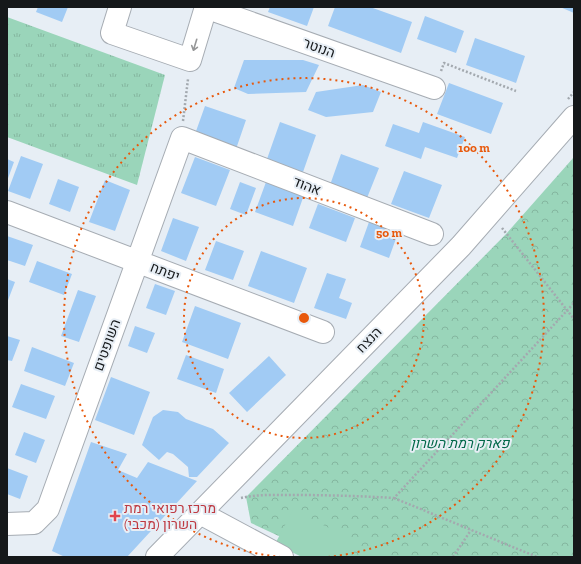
<svg xmlns="http://www.w3.org/2000/svg" width="581" height="564" font-family="'Zilla Slab',Heebo,serif">
<style>
.grass{fill:url(#grass-tufts)}
.park{fill:url(#park-crowns)}
.pitch{fill:#9ad5ba}
.building{fill:#a1cbf4}
.lines{fill:none;stroke-linecap:round;stroke-linejoin:round}
.minor-casing{stroke:#a6acb3;stroke-width:24}
.path{stroke:#a3a9af;stroke-width:2.5;stroke-dasharray:2 2;stroke-linecap:butt}
.minor{stroke:#fff;stroke-width:22}
.oneway{stroke:#969798}
.ring{fill:none;stroke:#e8590c;stroke-width:2;stroke-dasharray:2 4}
.health-dot{fill:#e0444e;stroke:#e7eef5;stroke-width:1.5}
.labels{text-anchor:middle;dominant-baseline:central;stroke-width:4;stroke-linejoin:round;paint-order:stroke}
.street-label{font-size:14px;fill:#15181a;stroke:#e7eef5}
.park-label{font-size:14px;font-style:italic;fill:#006849;stroke:#e7eef5}
.health-label{font-size:14px;fill:#be3a42;stroke:#e7eef5;text-anchor:start}
.centre{fill:#e8590c;stroke:#e7eef5;stroke-width:2}
.ring-label{font-size:12px;text-anchor:middle;font-weight:bold;fill:#e8590c;stroke:#e7eef5;stroke-width:4;stroke-linejoin:round;paint-order:stroke}
</style>
<defs>
<pattern id="grass-tufts" width="24" height="20" patternUnits="userSpaceOnUse"><rect width="24" height="20" fill="#9ad5ba"/><path d="M3 7l-1-3M5 7V3M7 7l1-3M15 17l-1-3M17 17v-4M19 17l1-3" fill="none" stroke="#84b69f"/></pattern>
<pattern id="park-crowns" width="20" height="18" patternUnits="userSpaceOnUse"><rect width="20" height="18" fill="#9ad5ba"/><path d="M2 6a3 3 0 1 1 6 0M12 15a3 3 0 1 1 6 0" fill="none" stroke="#84b69f"/></pattern>
</defs>
<rect width="100%" height="100%" fill="#e7eef5"/>
<path class="grass" d="M 7,17 L 165,75 L 137,185 L 7,137 Z"/>
<path class="park" d="M 574,157 L 574,557 L 324,557 L 251,523 L 246,497 L 507,233 Z"/>
<path class="pitch" d="M 293,510 L 355,541 L 347,557 L 302,557 L 275,544 Z
M 364,545 L 388,557 L 358,557 Z"/>
<path class="building" d="M 38,7 L 68,7 L 62,22 L 36,12 Z
M 270,7 L 314,7 L 307,26 L 268,12 Z
M 335,7 L 370,7 L 412,22 L 401,53 L 328,26 Z
M 560,7 L 574,7 L 574,13 Z
M 425,16 L 464,31 L 456,53 L 417,39 Z
M 475,38 L 525,56 L 516,83 L 466,65 Z
M 244,60 L 303,60 L 319,65 L 306,92 L 248,94 L 234,88 Z
M 449,83 L 503,103 L 491,134 L 437,114 Z
M 363,85 L 381,92 L 373,112 L 326,117 L 308,110 L 316,92 Z
M 205,106 L 246,120 L 236,149 L 195,134 Z
M 280,122 L 316,135 L 303,172 L 267,159 Z
M 423,122 L 465,137 L 457,158 L 425,147 L 421,159 L 385,146 L 393,124 L 419,133 Z
M 341,154 L 379,168 L 367,198 L 330,185 Z
M 21,156 L 43,164 L 30,199 L 8,191 Z
M 195,157 L 230,170 L 216,206 L 181,193 Z
M 7,159 L 14,162 L 7,181 Z
M 404,171 L 442,185 L 429,218 L 391,204 Z
M 58,179 L 79,187 L 70,212 L 49,204 Z
M 105,180 L 130,190 L 115,231 L 89,222 Z
M 240,182 L 256,188 L 246,215 L 230,209 Z
M 266,182 L 304,195 L 293,226 L 255,212 Z
M 318,204 L 355,218 L 346,242 L 309,228 Z
M 173,218 L 199,227 L 186,261 L 161,251 Z
M 369,222 L 398,233 L 389,258 L 360,247 Z
M 7,236 L 33,245 L 25,266 L 7,260 Z
M 216,241 L 244,251 L 233,280 L 205,270 Z
M 261,251 L 307,268 L 294,303 L 248,286 Z
M 37,261 L 72,274 L 64,295 L 29,282 Z
M 327,273 L 346,279 L 339,298 L 352,303 L 346,319 L 314,308 Z
M 7,279 L 15,282 L 7,303 Z
M 155,284 L 175,291 L 166,315 L 146,308 Z
M 78,290 L 96,296 L 79,342 L 61,336 Z
M 195,306 L 241,323 L 228,359 L 182,342 Z
M 135,326 L 155,333 L 147,353 L 128,346 Z
M 7,336 L 20,340 L 12,361 L 7,360 Z
M 32,347 L 74,363 L 65,386 L 24,371 Z
M 186,355 L 224,369 L 216,393 L 177,379 Z
M 269,356 L 286,375 L 247,412 L 229,393 Z
M 111,377 L 150,392 L 134,435 L 95,420 Z
M 21,384 L 55,396 L 46,419 L 12,407 Z
M 163,410 L 178,412 L 186,419 L 213,429 L 229,443 L 197,477 L 189,477 L 188,467 L 173,454 L 167,452 L 159,460 L 142,445 L 153,417 Z
M 24,432 L 45,440 L 36,463 L 15,455 Z
M 91,442 L 127,454 L 118,470 L 137,478 L 148,462 L 197,481 L 127,557 L 65,557 L 52,551 Z
M 7,468 L 28,476 L 20,499 L 7,494 Z"/>
<g class="lines">
<g class="minor-casing">
<path id="minor" d="M 120,7 L 112,33 L 190,60 L 206,7
M 205,7 L 434,88
M 7,212 L 323,332
M 200,513 L 282,557
M 7,524 L 34,523 L 48,509 L 182,138 L 432,234
M 157,557 L 461,246 L 574,117"/>
</g>
<path class="path" d="M 441,71 L 444,63 L 516,91
M 568,99 L 574,92
M 183,121 L 188,79
M 502,228 L 574,319
M 241,498 C 258,494 276,495 293,495 C 327,495 360,496 394,498 L 574,303
M 394,498 L 537,557
M 453,557 L 471,530"/>
<use href="#minor" class="minor"/>
</g>
<defs><path id="oneway-shaft" d="M-6 0H5M1.5-3L5.5 0L1.5 3" fill="none" stroke-width="1.6" stroke-linecap="round" stroke-linejoin="round"/></defs>
<use class="oneway" href="#oneway-shaft" transform="translate(195 45) rotate(107)"/>
<g class="ring">
<circle cx="304" cy="318" r="120"/>
<path d="M281 557A240 240 0 1 1 327 557"/>
</g>
<path class="health-dot" d="M113 510h4v4h4v4h-4v4h-4v-4h-4v-4h4z"/>
<g class="labels">
<g class="street-label">
<text transform="translate(319 48) rotate(20)">הנוטר</text>
<text transform="translate(307 186) rotate(21)">אהוד</text>
<text transform="translate(165 272) rotate(21)">יפתח</text>
<text transform="translate(369 340) rotate(-46)">הנצח</text>
<text transform="translate(107 345) rotate(-70)">השופטים</text>
</g>
<g class="park-label">
<text x="460" y="443">פארק רמת השרון</text>
</g>
<g class="health-label">
<text x="124" y="508">מרכז רפואי רמת<tspan x="124" dy="16">השרון (מכבי)</tspan></text>
</g>
</g>
<circle cx="304" cy="318" r="6" class="centre"/>
<g class="ring-label">
<text x="474" y="152">100 m</text>
<text x="389" y="237">50 m</text>
</g>
<rect width="581" height="564" fill="none" stroke="#15181a" stroke-width="16"/>
</svg>
